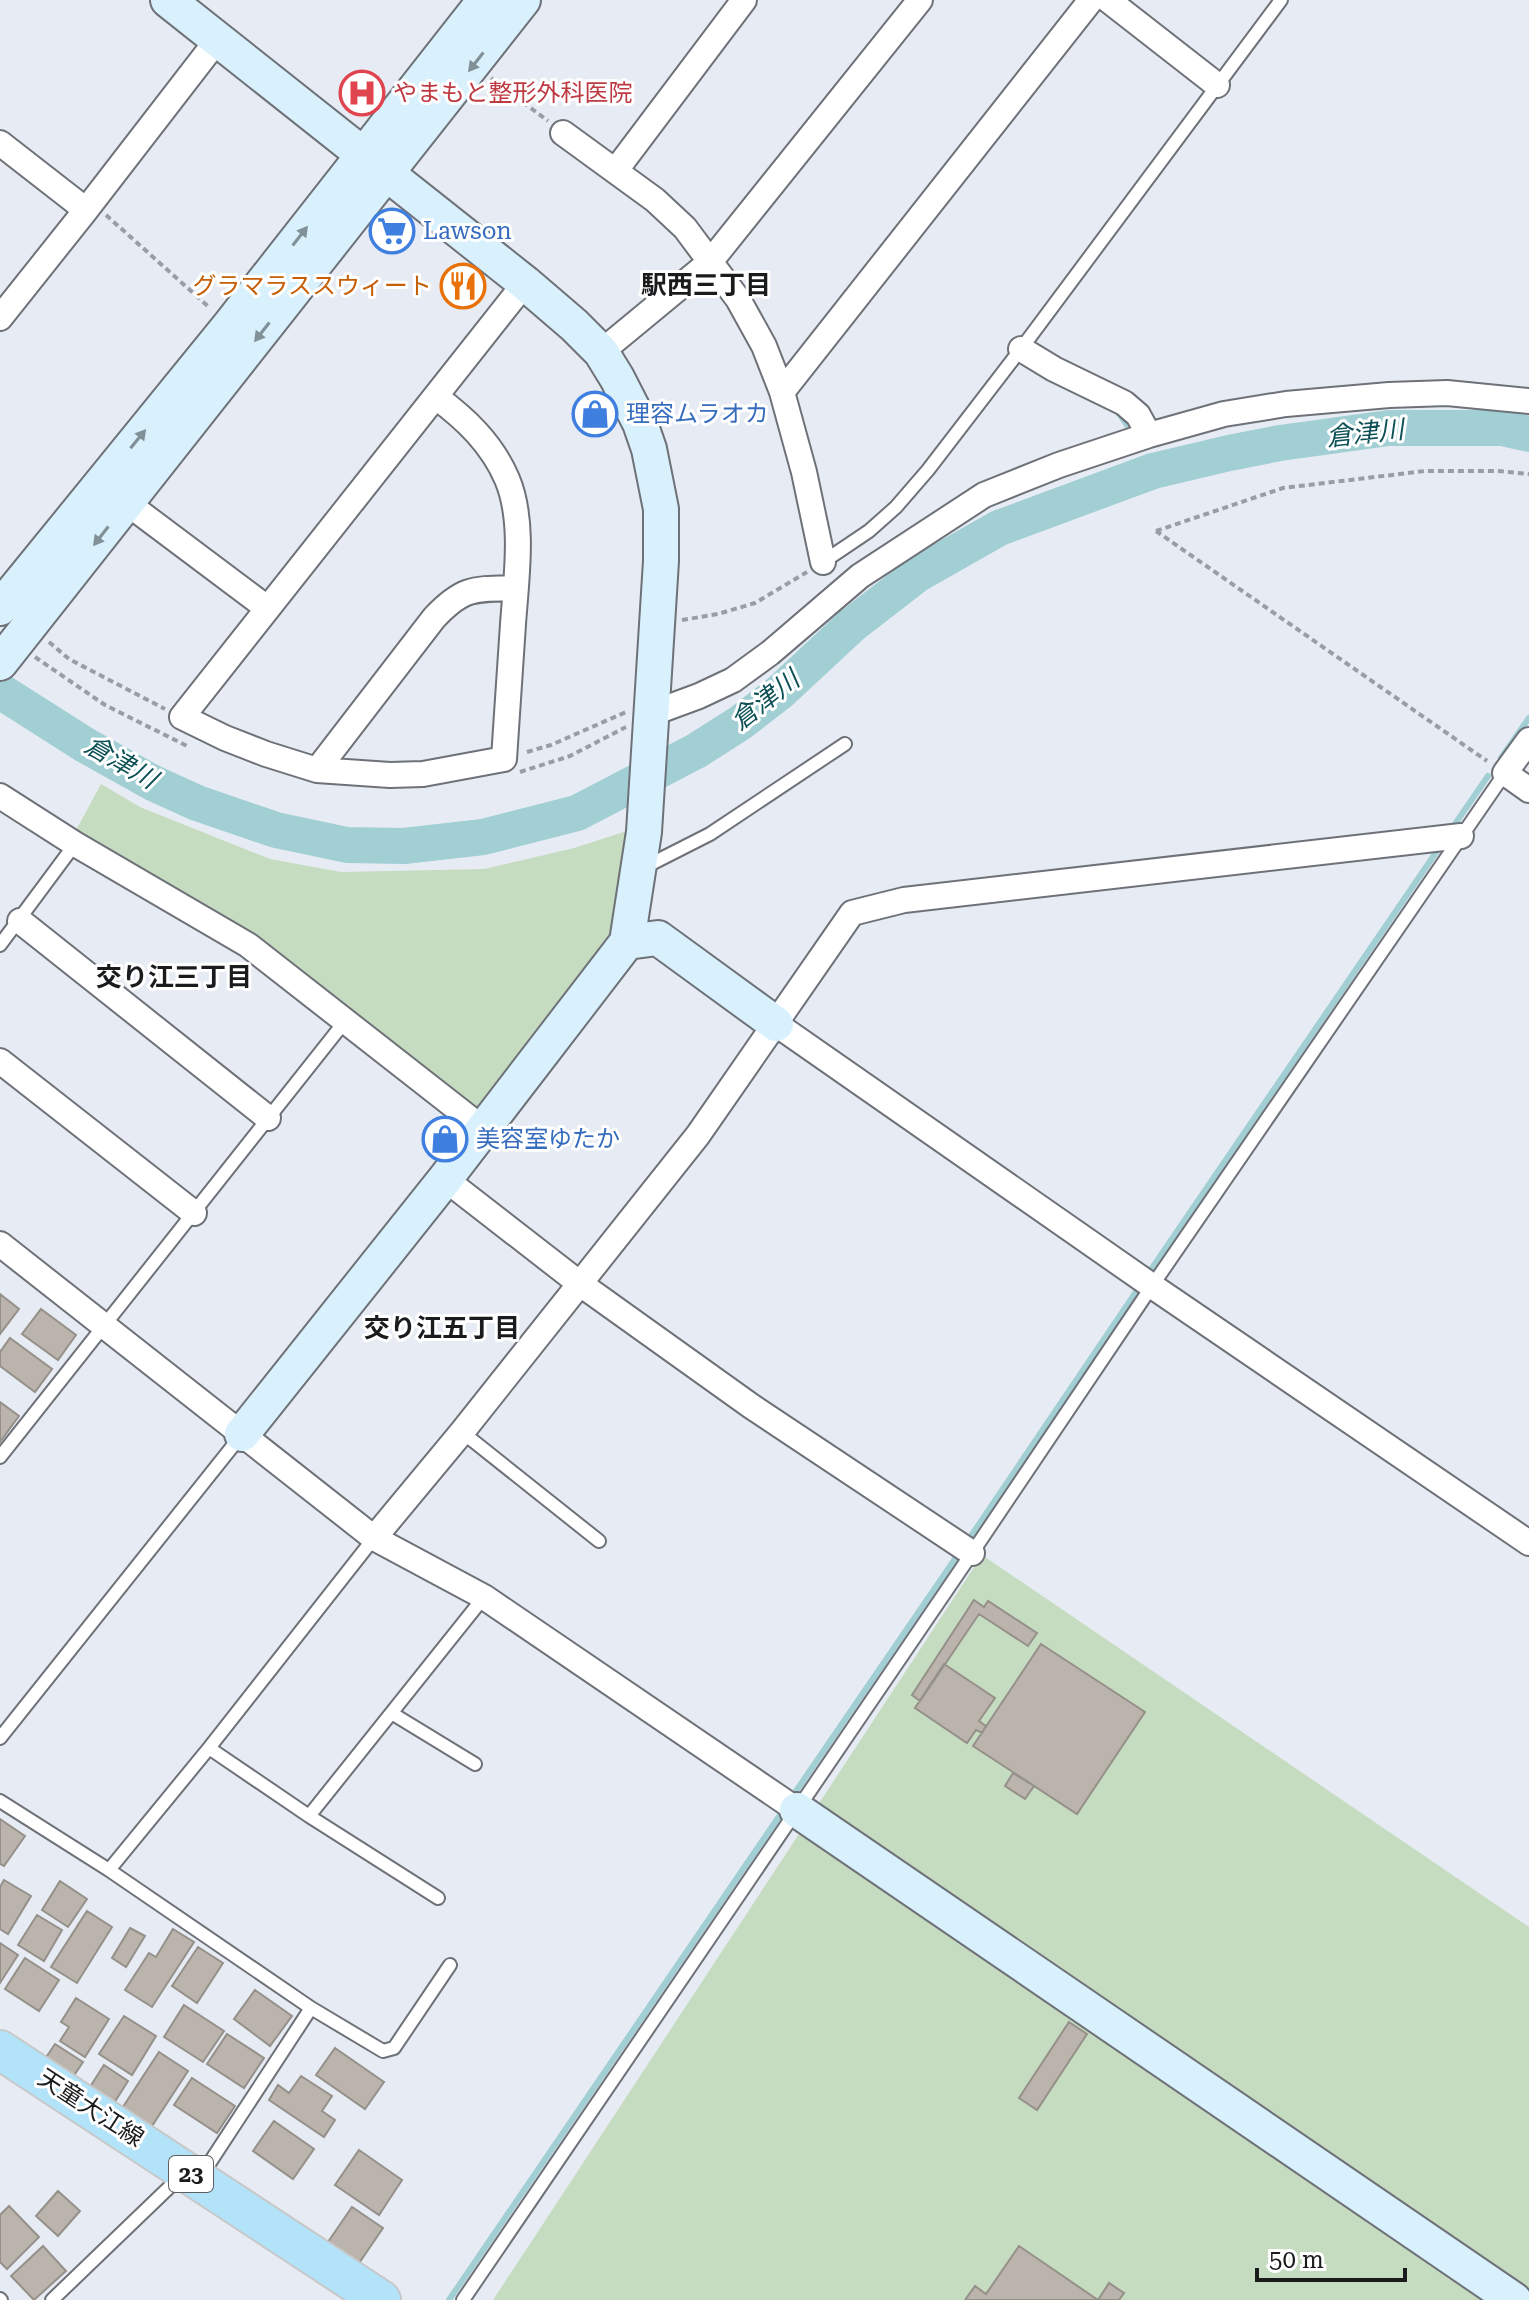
<svg xmlns="http://www.w3.org/2000/svg" width="1529" height="2300" font-family="'Roboto Serif','Noto Sans JP',serif">
<style>
.green{fill:#c6dcc0}
.lines{fill:none;stroke-linecap:round;stroke-linejoin:round}
.stream{stroke:#a1cfd3;stroke-width:6}
.river{stroke:#a1cfd3;stroke-width:36}
.building{fill:#bab4ad;stroke:#959089;stroke-width:2}
.lane-casing{stroke:#6e7178;stroke-width:16}
.street-casing{stroke:#6e7178;stroke-width:28}
.secondary-casing{stroke:#6e7178;stroke-width:38}
.primary-casing{stroke:#c8c8c9;stroke-width:42}
.path{stroke:#9a9ea4;stroke-width:4;stroke-dasharray:6 4;stroke-linecap:butt}
.lane{stroke:#fff;stroke-width:12}
.street{stroke:#fff;stroke-width:24}
.secondary{stroke:#d8f1fc;stroke-width:34}
.primary{stroke:#b2e3f8;stroke-width:38}
.oneway{fill:#829198}
.labels{text-anchor:middle;dominant-baseline:central;stroke-width:6;stroke-linejoin:round;paint-order:stroke}
.shield{fill:#fff;stroke:#5e5f61;stroke-width:2}
.shield-label{font-size:22px;font-weight:bold;fill:#191b1d}
.health-label{font-size:24px;fill:#be3a42;stroke:#fff;text-anchor:start}
.shop-label{font-size:24px;fill:#366cbe;stroke:#fff;text-anchor:start}
.food-label{font-size:24px;fill:#c56008;stroke:#fff;text-anchor:end}
.street-label{font-size:24px;fill:#191b1d;stroke:#fff}
.neighbourhood-label{font-size:26px;font-weight:bold;fill:#191b1d;stroke:#fff}
.water-label{font-size:26px;font-style:italic;fill:#0d5156;stroke:#fff}
</style>
<rect width="100%" height="100%" fill="#e7ecf4"/>
<path class="green" d="M 101,784 L 140,807 L 270,859 L 341,872 L 484,869 L 574,848 L 633,829 L 618,942 L 481,1117 L 75,832 Z
M 982,1555 L 1529,1927 L 1529,2300 L 493,2300 Z"/>
<g class="lines">
<path class="stream" d="M 1117,410 L 1127,425
M 1501,758 L 1529,718
M 1453,827 L 1488,776
M 1150,1271 L 1439,848
M 969,1539 L 1140,1286 L 1138,1285
M 796,1791 L 957,1556
M 449,2300 L 782,1812"/>
<path class="river" d="M 0,691 L 85,745 L 153,783 L 197,803 L 276,830 L 347,845 L 404,846 L 483,837 L 577,813 L 696,751 L 740,723 L 780,692 L 852,625 L 918,574 L 999,528 L 1153,471 L 1229,453 L 1280,443 L 1389,428 L 1502,428 L 1529,434"/>
</g>
<path class="building" d="M 0,1294 L 19,1309 L 0,1334 Z
M 41,1309 L 76,1335 L 58,1360 L 22,1334 Z
M 10,1338 L 52,1369 L 35,1392 L 0,1366 L 0,1352 Z
M 0,1402 L 19,1416 L 0,1442 Z
M 974,1600 L 984,1607 L 988,1601 L 1037,1633 L 1028,1646 L 979,1614 L 920,1701 L 912,1695 Z
M 1041,1644 L 1145,1712 L 1077,1814 L 973,1746 Z
M 944,1664 L 995,1698 L 979,1721 L 986,1726 L 982,1733 L 976,1730 L 967,1743 L 915,1708 Z
M 1013,1773 L 1034,1786 L 1025,1799 L 1005,1786 Z
M 0,1819 L 25,1836 L 4,1866 L 0,1864 Z
M 4,1880 L 31,1896 L 8,1934 L 0,1929 L 0,1887 Z
M 60,1881 L 87,1899 L 68,1927 L 42,1910 Z
M 87,1911 L 112,1927 L 77,1983 L 51,1967 Z
M 37,1915 L 62,1930 L 44,1961 L 18,1945 Z
M 130,1928 L 145,1936 L 126,1967 L 112,1958 Z
M 173,1929 L 194,1942 L 152,2007 L 125,1990 L 149,1953 L 156,1957 Z
M 0,1943 L 18,1955 L 0,1983 Z
M 198,1947 L 223,1963 L 197,2003 L 172,1986 Z
M 25,1958 L 59,1980 L 39,2011 L 5,1989 Z
M 255,1990 L 292,2016 L 270,2046 L 234,2019 Z
M 76,1998 L 109,2019 L 85,2057 L 60,2041 L 69,2027 L 61,2022 Z
M 184,2005 L 224,2031 L 203,2062 L 164,2037 Z
M 124,2016 L 156,2036 L 132,2075 L 99,2054 Z
M 1069,2022 L 1087,2034 L 1037,2110 L 1019,2098 Z
M 227,2034 L 264,2058 L 244,2088 L 207,2064 Z
M 55,2044 L 83,2062 L 71,2080 L 43,2062 Z
M 335,2048 L 384,2082 L 365,2109 L 316,2075 Z
M 159,2052 L 188,2071 L 150,2129 L 121,2110 Z
M 104,2065 L 128,2081 L 114,2103 L 90,2087 Z
M 301,2076 L 332,2096 L 322,2111 L 335,2120 L 324,2137 L 269,2100 L 278,2085 L 289,2093 Z
M 192,2078 L 235,2106 L 217,2133 L 174,2105 Z
M 274,2121 L 314,2149 L 293,2179 L 253,2151 Z
M 359,2150 L 402,2180 L 379,2215 L 335,2185 Z
M 58,2191 L 80,2211 L 58,2236 L 36,2216 Z
M 9,2206 L 39,2237 L 7,2269 L 0,2262 L 0,2215 Z
M 352,2207 L 383,2228 L 357,2266 L 326,2245 Z
M 43,2246 L 66,2271 L 34,2300 L 11,2276 Z
M 1019,2246 L 1098,2300 L 1109,2283 L 1124,2293 L 1119,2300 L 965,2300 L 975,2286 L 986,2294 Z"/>
<g class="lines">
<g class="lane-casing">
<path id="lane" d="M 823,562 L 869,531 L 896,507 L 928,470 L 1021,349 L 1281,0
M 645,867 L 710,834 L 845,744
M 0,945 L 75,844
M 462,1432 L 599,1541
M 0,1457 L 346,1020
M 393,1714 L 475,1764
M 0,1738 L 240,1437
M 209,1748 L 309,1816 L 438,1898
M 0,1801 L 109,1870 L 311,2008 L 201,2176
M 309,1816 L 484,1597
M 109,1870 L 209,1748 L 374,1538
M 311,2008 L 383,2051 L 394,2048 L 450,1965
M 0,2299 L 1,2300
M 52,2300 L 181,2176
M 463,2300 L 972,1553 L 1152,1286 L 1505,773"/>
</g>
<g class="street-casing">
<path id="street" d="M 1108,0 L 1217,85
M 563,133 L 655,200 L 685,228 L 738,299 L 764,346 L 782,392 L 804,472 L 823,562
M 0,143 L 86,210 L 218,39
M 616,170 L 744,0
M 0,318 L 86,210
M 1021,349 L 1054,369 L 1124,403 L 1138,415 L 1149,435
M 601,352 L 710,262 L 920,0
M 782,392 L 1091,0
M 436,397 C 466,419 492,444 507,479 C 525,521 516,580 513,624 C 510,669 507,714 504,759 L 423,774 L 390,775 L 317,770 L 266,754 L 225,738 L 182,717 L 525,283
M 127,503 L 267,608
M 653,713 L 699,696 L 733,680 L 770,653 L 860,576 L 984,495 L 1059,465 L 1149,435 L 1224,414 L 1286,404 L 1389,395 L 1447,393 L 1529,401
M 1529,740 L 1505,773 L 1529,790
M 317,770 L 434,618 C 463,587 474,589 515,588
M 0,796 L 75,844 L 248,945 L 482,1128
M 20,921 L 268,1118
M 776,1024 L 1152,1286 L 1529,1543
M 0,1061 L 194,1213
M 445,1179 L 579,1283 L 751,1406 L 972,1553
M 0,1244 L 374,1538 L 484,1597 L 797,1810
M 374,1538 L 462,1432 L 698,1135 L 852,913 L 904,900 L 1461,836"/>
</g>
<g class="secondary-casing">
<path id="secondary" d="M 168,0 L 525,283 L 574,325 L 601,352 L 617,378 L 640,423 L 649,449 L 661,509 L 661,561 L 644,832 L 627,942
M 0,608 L 230,325 L 485,0
M 0,663 L 523,0
M 242,1434 L 445,1179 L 627,942 L 658,938 L 776,1024
M 797,1810 L 1514,2300"/>
</g>
<g class="primary-casing">
<path id="primary" d="M 0,2050 L 381,2300"/>
</g>
<path class="path" d="M 491,78 L 548,121
M 106,215 L 210,308
M 1156,531 L 1487,761
M 1156,531 L 1283,488 L 1425,471 L 1498,471 L 1529,474
M 682,620 L 718,614 L 755,603 L 807,572
M 49,642 L 69,659 L 165,709
M 35,657 L 105,705 L 189,747
M 527,752 L 551,745 L 626,712
M 520,772 L 570,756 L 626,727"/>
<use href="#lane" class="lane"/>
<use href="#street" class="street"/>
<use href="#secondary" class="secondary"/>
<use href="#primary" class="primary"/>
</g>
<defs><path id="oneway-solid" d="M-6-.8H1V-3.2L6.5 0L1 3.2V.8H-6Z" transform="scale(2)"/></defs>
<g class="oneway">
<use href="#oneway-solid" transform="translate(476 62) rotate(128)"/>
<use href="#oneway-solid" transform="translate(300 236) rotate(-52)"/>
<use href="#oneway-solid" transform="translate(262 332) rotate(128)"/>
<use href="#oneway-solid" transform="translate(138 439) rotate(-51)"/>
<use href="#oneway-solid" transform="translate(101 536) rotate(128)"/>
</g>
<defs>
<g id="hospital-ring" transform="scale(2.3)"><circle r="9.5" fill="#fff" stroke="#e0444e" stroke-width="1.5"/><path d="M-5-5h3v3.5h4V-5h3V5h-3V1.5h-4V5h-3Z" fill="#e0444e"/></g>
<g id="supermarket-ring" transform="scale(2.3)"><circle r="9.5" fill="#fff" stroke="#3f7fe0" stroke-width="1.5"/><path d="M-6-5.5h2.5l.6 2H6L4.5 2H-2.5L-4.4-4H-6ZM-1.5 3.2a1.3 1.3 0 1 0 .1 0ZM3 3.2a1.3 1.3 0 1 0 .1 0Z" fill="#3f7fe0"/></g>
<g id="restaurant-ring" transform="scale(2.3)"><circle r="9.5" fill="#fff" stroke="#e8710a" stroke-width="1.5"/><path d="M-5-6h1v4h1v-4h1v4h1v-4h1v5L-1.5 .5V6h-2V.5L-5-1ZM5-6V6H3V1.5H1.5Q1.5-4 5-6Z" fill="#e8710a"/></g>
<g id="shop-ring" transform="scale(2.3)"><circle r="9.5" fill="#fff" stroke="#3f7fe0" stroke-width="1.5"/><path d="M-5-2.5h2.3a2.7 3.5 0 0 1 5.4 0H5L5.5 6h-11ZM-1.5-2.5h3a1.5 2.3 0 0 0-3 0Z" fill="#3f7fe0"/></g>
</defs>
<g fill-rule="evenodd">
<use href="#hospital-ring" x="362" y="93"/>
<use href="#supermarket-ring" x="392" y="231"/>
<use href="#restaurant-ring" x="463" y="286"/>
<use href="#shop-ring" x="595" y="414"/>
<use href="#shop-ring" x="445" y="1139"/>
</g>
<g class="labels">
<rect class="shield" x="169" y="2156" width="44" height="36" rx="6"/>
<g class="shield-label">
<text x="191" y="2174">23</text>
</g>
<g class="health-label">
<text x="393" y="93">やまもと整形外科医院</text>
</g>
<g class="shop-label">
<text x="423" y="231">Lawson</text>
<text x="626" y="414">理容ムラオカ</text>
<text x="476" y="1139">美容室ゆたか</text>
</g>
<g class="food-label">
<text x="432" y="286">グラマラススウィート</text>
</g>
<g class="street-label">
<text transform="translate(91 2108) rotate(33)">天童大江線</text>
</g>
<g class="neighbourhood-label">
<text x="706" y="285">駅西三丁目</text>
<text x="174" y="977">交り江三丁目</text>
<text x="442" y="1328">交り江五丁目</text>
</g>
<g class="water-label">
<text transform="translate(1365 433) rotate(-6)">倉津川</text>
<text transform="translate(765 700) rotate(-38)">倉津川</text>
<text transform="translate(121 762) rotate(30)">倉津川</text>
</g>
</g>
<path d="M1257 2268v12h148v-12" fill="none" stroke="#191b1d" stroke-width="4"/>
<text x="1269" y="2268" font-size="24" fill="#191b1d" stroke="#ffffff" stroke-width="6" paint-order="stroke">50 m</text>
</svg>
